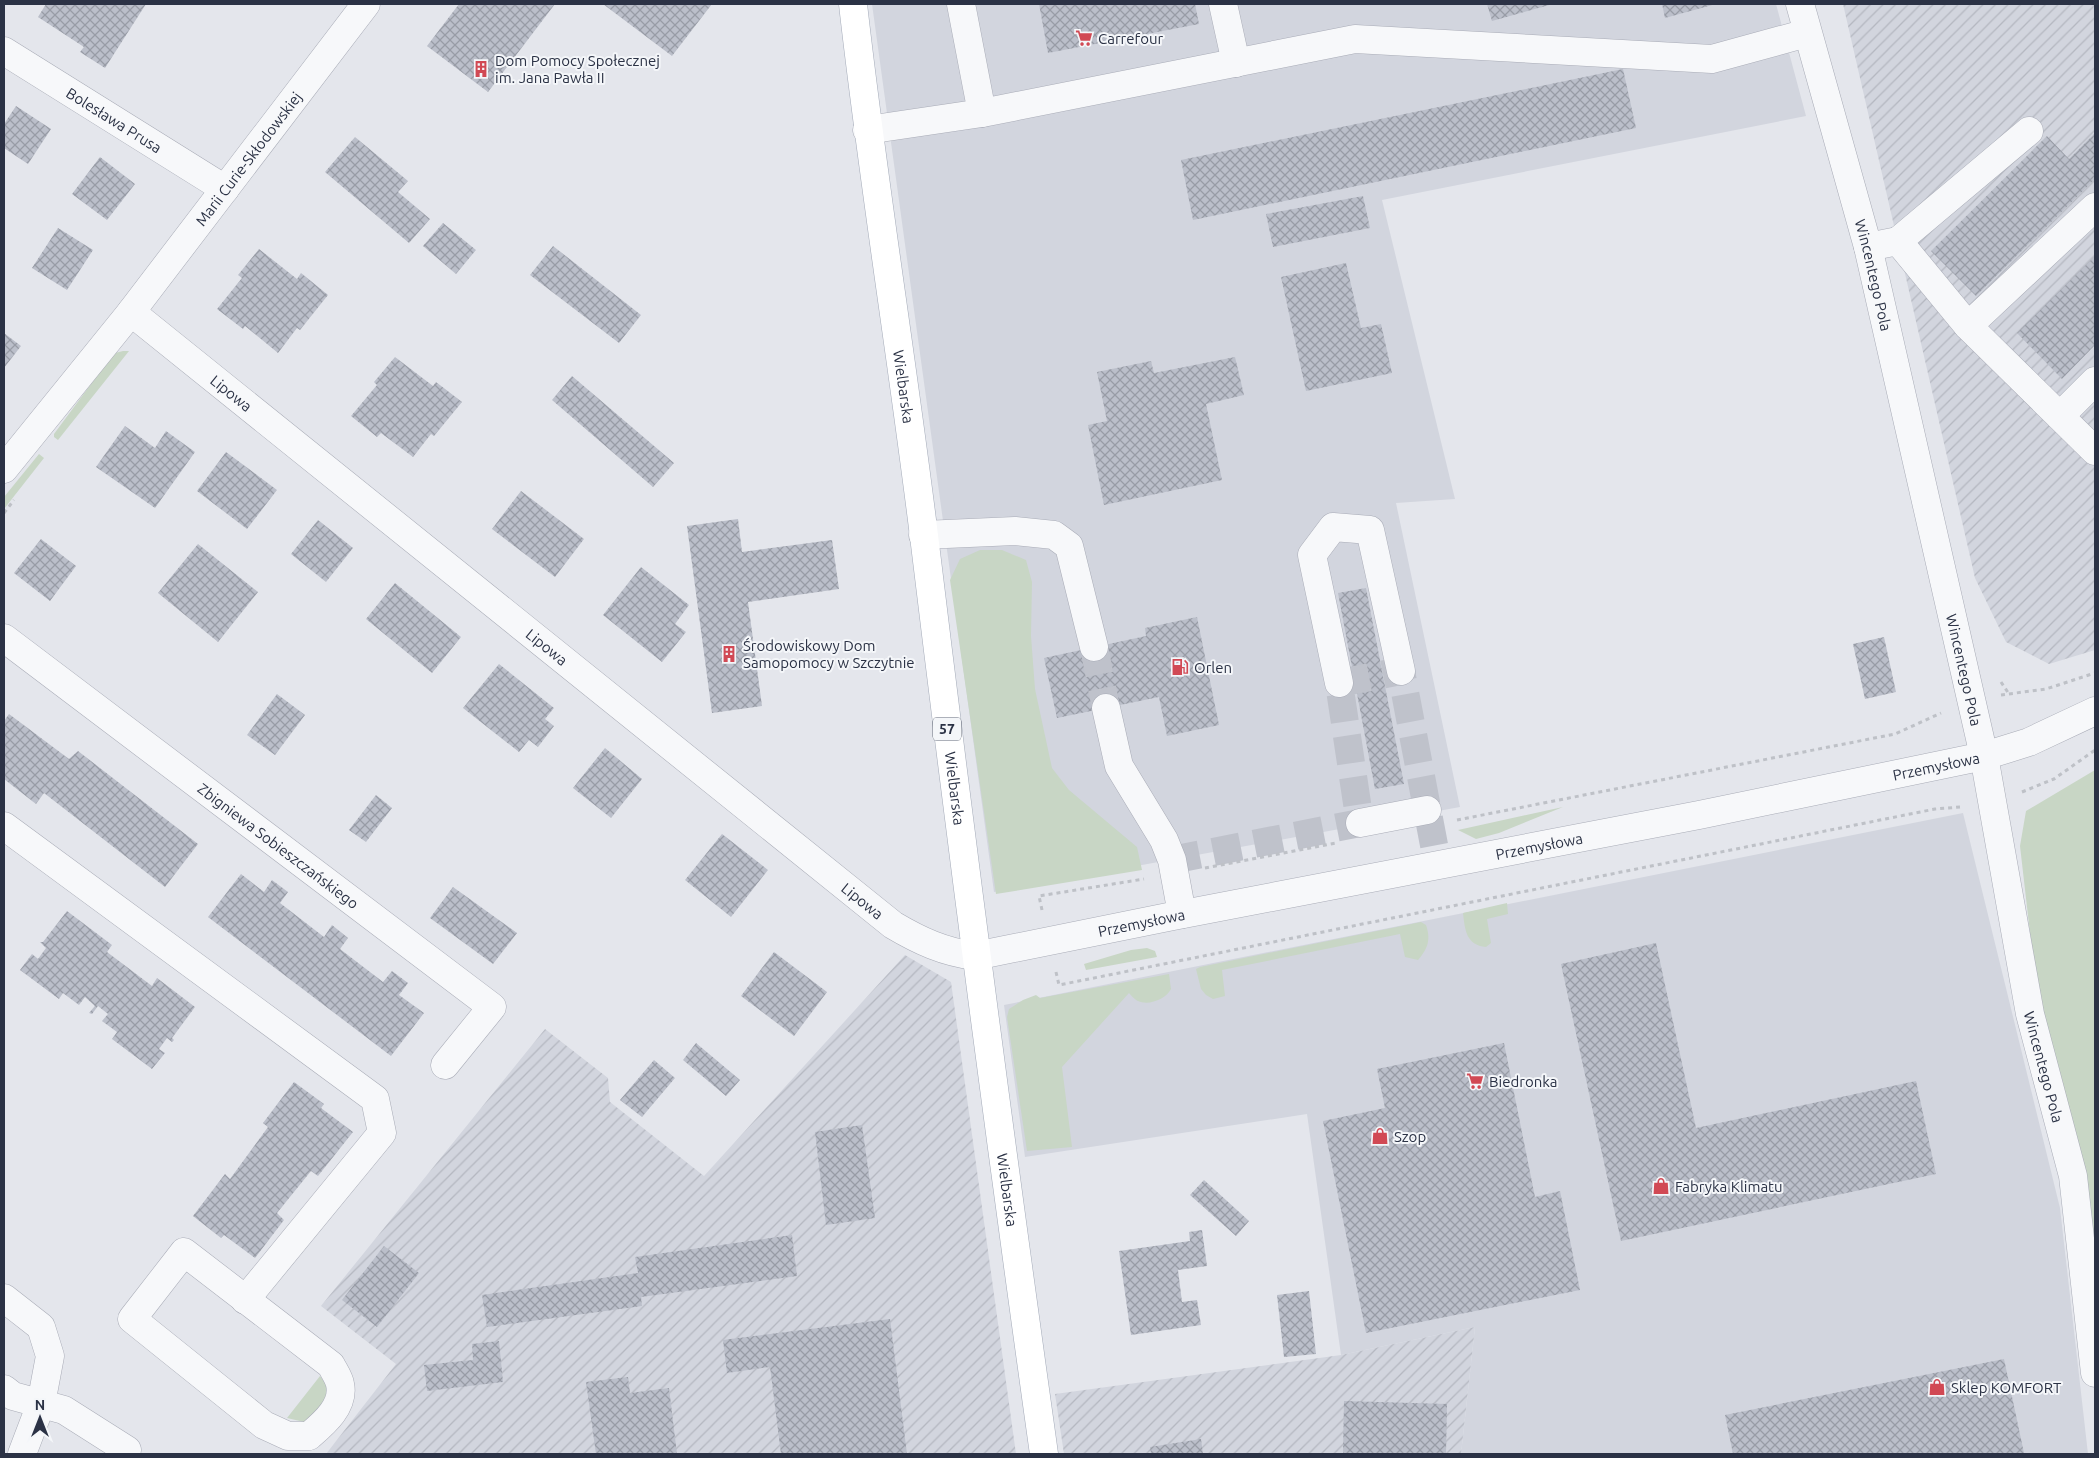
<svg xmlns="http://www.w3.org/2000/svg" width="2099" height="1458" font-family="Ubuntu,sans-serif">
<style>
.built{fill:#d2d5de}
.industrial{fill:url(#industrial-furrows)}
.green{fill:#c8d6c5}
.building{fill:url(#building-cross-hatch)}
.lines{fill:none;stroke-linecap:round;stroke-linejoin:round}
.minor-tunnel{stroke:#bfc2cb;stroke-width:28;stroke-dasharray:28 14;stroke-linecap:butt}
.minor-casing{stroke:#a9acb7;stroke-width:29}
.major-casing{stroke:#a3aab8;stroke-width:29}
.path{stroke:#bec1c7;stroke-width:3;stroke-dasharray:4 4;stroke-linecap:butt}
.minor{stroke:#f7f8fa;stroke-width:28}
.major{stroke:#fff;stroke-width:28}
.labels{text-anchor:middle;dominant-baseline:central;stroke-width:4;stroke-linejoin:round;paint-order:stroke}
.shield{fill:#f4f6f9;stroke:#676d7b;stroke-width:1}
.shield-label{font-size:14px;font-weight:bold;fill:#2b3245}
.poi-label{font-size:15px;fill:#2b3245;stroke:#f4f6f9;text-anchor:start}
.street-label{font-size:15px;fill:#2b3245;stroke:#f4f6f9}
</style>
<defs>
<pattern id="industrial-furrows" width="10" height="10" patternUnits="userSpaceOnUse" patternTransform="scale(1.25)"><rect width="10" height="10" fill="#d2d5de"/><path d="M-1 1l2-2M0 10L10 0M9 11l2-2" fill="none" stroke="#b4b7c0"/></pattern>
<pattern id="building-cross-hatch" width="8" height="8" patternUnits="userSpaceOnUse" patternTransform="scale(1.25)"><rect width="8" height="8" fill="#bbbfca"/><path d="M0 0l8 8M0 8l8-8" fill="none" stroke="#989ca6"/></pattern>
</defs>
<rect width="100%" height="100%" fill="#e4e6ec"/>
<path class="built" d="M 872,4 L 1776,4 L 1806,116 L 1382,200 L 1455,499 L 1396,503 L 1460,807 L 994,892 Z
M 1963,813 L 2060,1208 L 2088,1454 L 1461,1454 L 1475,1327 L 1341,1355 L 1307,1114 L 1025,1157 L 1004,1005 Z"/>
<path class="industrial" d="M 1843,4 L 2095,4 L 2095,650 L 2049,664 L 2006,642 L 1975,578 Z
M 905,955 L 951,982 L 1016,1454 L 326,1454 L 396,1364 L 321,1306 L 545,1029 L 608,1078 L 610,1102 L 704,1176 Z
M 1475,1327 L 1461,1454 L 1064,1454 L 1055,1394 L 1341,1355 Z"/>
<path class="green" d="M 123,351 L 129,351 L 58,440 L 54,437 L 54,434 L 111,357 L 115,353 Z
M 39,454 L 44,458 L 4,509 L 4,497 Z
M 980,550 L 1002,550 L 1026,560 L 1032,582 L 1031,636 L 1035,689 L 1052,768 L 1069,790 L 1137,847 L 1142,870 L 996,894 L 950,580 L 960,559 Z
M 2095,770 L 2095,1271 L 2040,1020 L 2020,846 L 2026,811 Z
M 1563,807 L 1499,833 L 1476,839 L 1458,830 Z
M 1507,903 L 1508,914 L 1487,919 L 1491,943 L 1486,947 C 1466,945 1465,930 1463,913 Z
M 1421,922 L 1426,925 C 1431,939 1428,949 1418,960 L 1405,957 L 1400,934 L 1222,970 L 1225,996 L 1213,999 L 1206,995 L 1201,989 L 1196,969 L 1200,967 Z
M 1147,948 L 1155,951 L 1157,957 L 1086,970 L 1084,964 L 1131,950 Z
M 1169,974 L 1171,989 C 1166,999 1149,1006 1138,1001 C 1135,1000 1131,995 1129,993 L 1062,1067 L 1072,1147 L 1027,1151 L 1007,1017 L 1009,1009 L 1023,1000 L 1036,995 L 1040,998 Z
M 320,1376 L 329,1388 L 328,1403 L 317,1417 L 304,1422 L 287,1418 Z"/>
<path class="building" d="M 46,4 L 146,4 L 105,68 L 80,52 L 84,47 L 38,17 Z
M 459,4 L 555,4 L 488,92 L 427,46 Z
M 603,4 L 712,4 L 672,56 Z
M 1039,4 L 1195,4 L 1199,24 L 1048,53 Z
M 1487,4 L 1553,4 L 1492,21 Z
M 1662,4 L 1716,4 L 1665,18 Z
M 1623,69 L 1636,128 L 1193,220 L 1181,160 Z
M 16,106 L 51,129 L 28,164 L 4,148 L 4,124 Z
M 2095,133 L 2095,179 L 1976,296 L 1931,251 L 2047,136 L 2069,159 Z
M 355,137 L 408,181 L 398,192 L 430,219 L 409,243 L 325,172 Z
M 100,157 L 135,184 L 107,220 L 72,194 Z
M 1363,196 L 1370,228 L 1273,247 L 1266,214 Z
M 443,223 L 476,250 L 456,274 L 423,246 Z
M 58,228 L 93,250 L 67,290 L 32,268 Z
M 553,246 L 641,315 L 619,343 L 530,275 Z
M 259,249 L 297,279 L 301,273 L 328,295 L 300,330 L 297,328 L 278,353 L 245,326 L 243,329 L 217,309 L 242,278 L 238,275 Z
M 2095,256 L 2095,345 L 2062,379 L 2017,333 Z
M 1346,263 L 1361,328 L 1381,324 L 1392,373 L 1306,391 L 1281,277 Z
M 4,333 L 21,346 L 4,368 Z
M 395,357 L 433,386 L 436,382 L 462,402 L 434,436 L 431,434 L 413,457 L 381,433 L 377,437 L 351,416 L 377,385 L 374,382 Z
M 1235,357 L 1244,395 L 1206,404 L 1222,480 L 1104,505 L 1088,425 L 1107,421 L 1097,372 L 1151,361 L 1154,373 Z
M 572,376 L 674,463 L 653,487 L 552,400 Z
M 125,426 L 155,448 L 166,431 L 195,452 L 155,508 L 96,467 Z
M 226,452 L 277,490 L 247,529 L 197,491 Z
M 521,491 L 584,539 L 555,577 L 492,529 Z
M 738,519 L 742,552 L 832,540 L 839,589 L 748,602 L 762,706 L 712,713 L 687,526 Z
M 318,520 L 353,548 L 326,582 L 291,554 Z
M 41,539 L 76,566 L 50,601 L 14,573 Z
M 198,544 L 258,592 L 218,642 L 158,593 Z
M 641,567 L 689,605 L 675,624 L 686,632 L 662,662 L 603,615 Z
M 395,583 L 461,637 L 432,673 L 366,619 Z
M 1366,588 L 1404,784 L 1375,789 L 1338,593 Z
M 1197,617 L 1219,725 L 1167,736 L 1159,697 L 1057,718 L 1044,658 L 1146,636 L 1145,628 Z
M 1884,637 L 1896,692 L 1865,699 L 1853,644 Z
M 499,664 L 554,708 L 545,719 L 554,726 L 538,747 L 529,740 L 519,752 L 463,708 Z
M 277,694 L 305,715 L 275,755 L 247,735 Z
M 9,714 L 69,759 L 78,751 L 198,844 L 165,887 L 44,793 L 36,804 L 4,779 L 4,721 Z
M 605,748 L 642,779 L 611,818 L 573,788 Z
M 376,795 L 392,808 L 366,842 L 349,830 Z
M 722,834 L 768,870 L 731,917 L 685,880 Z
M 241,874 L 264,892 L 272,880 L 288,892 L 280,903 L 324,937 L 332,925 L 348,938 L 340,949 L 383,982 L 392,971 L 408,983 L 399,995 L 424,1013 L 391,1056 L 208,917 Z
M 453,887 L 517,933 L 493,964 L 430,918 Z
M 67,911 L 112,945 L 107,952 L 152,986 L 157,978 L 195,1007 L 172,1038 L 174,1040 L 172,1042 L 167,1038 L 159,1049 L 165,1053 L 152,1069 L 112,1039 L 117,1032 L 102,1021 L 108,1014 L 98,1006 L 92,1014 L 89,1013 L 95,1006 L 85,997 L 79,1005 L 63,993 L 59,999 L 20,970 L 32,954 L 38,959 L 46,948 L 40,942 L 43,942 Z
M 1656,943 L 1696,1128 L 1916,1081 L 1936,1174 L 1621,1241 L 1561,964 Z
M 774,952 L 827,992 L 794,1036 L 741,996 Z
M 696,1043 L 740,1080 L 726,1096 L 683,1060 Z
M 1504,1043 L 1535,1197 L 1560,1191 L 1580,1290 L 1366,1333 L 1323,1121 L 1385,1108 L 1377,1069 Z
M 654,1060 L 675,1078 L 642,1117 L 620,1100 Z
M 294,1082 L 324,1104 L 321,1108 L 353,1132 L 318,1176 L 311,1171 L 277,1213 L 284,1220 L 255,1258 L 224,1235 L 221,1238 L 193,1216 L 225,1174 L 230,1179 L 268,1127 L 263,1123 Z
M 862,1125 L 875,1218 L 826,1225 L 815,1132 Z
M 1204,1180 L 1249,1221 L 1236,1236 L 1190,1195 Z
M 1202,1230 L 1207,1266 L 1178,1270 L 1182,1302 L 1197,1300 L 1201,1325 L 1131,1335 L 1119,1251 L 1190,1241 L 1189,1232 Z
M 792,1235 L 797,1276 L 641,1297 L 642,1306 L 487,1327 L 482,1295 L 638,1273 L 635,1257 Z
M 384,1246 L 419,1273 L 377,1327 L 342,1300 Z
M 1309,1291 L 1316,1354 L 1284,1357 L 1277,1295 Z
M 890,1319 L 907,1454 L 781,1454 L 770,1367 L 727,1373 L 723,1340 Z
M 499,1341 L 503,1382 L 427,1391 L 424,1365 L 473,1360 L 472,1344 Z
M 2004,1359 L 2024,1453 L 2015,1454 L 1733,1454 L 1725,1415 Z
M 628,1377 L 630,1393 L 669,1388 L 677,1454 L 596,1454 L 586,1382 Z
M 1344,1401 L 1447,1404 L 1446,1454 L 1343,1453 Z
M 1201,1439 L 1203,1454 L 1151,1454 L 1150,1447 Z"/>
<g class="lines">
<path class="minor-tunnel" d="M 1094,647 L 1106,708
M 1172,860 L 1360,823 L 1339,683 L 1401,671 L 1438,866"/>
<g class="minor-casing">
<g id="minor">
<path d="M 1223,4 L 1236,63"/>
<path id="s1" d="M 1800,4 L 1868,247 L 1984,756 L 2030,1014 L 2073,1176 L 2095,1373"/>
<path id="s2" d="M 4,51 L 225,189"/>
<path d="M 982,113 L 1355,39 L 1712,59 L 1807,33"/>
<path d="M 867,130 L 982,113 L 961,4"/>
<path d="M 1898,241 L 2029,131"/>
<path d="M 1868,247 L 1898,241 L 1968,326 L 2095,451"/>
<path id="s3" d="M 131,312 L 893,925 C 920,941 944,952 975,956 L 1173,916 L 1699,815 L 1984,756 L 2029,742 L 2095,711"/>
<path d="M 1968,326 L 2095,207"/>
<path d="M 2060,416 L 2095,381"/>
<path id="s4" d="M 4,469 L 131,312 L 366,4"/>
<path d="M 923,535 L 1015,531 L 1054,535 L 1069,546 L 1094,647"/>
<path id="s5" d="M 4,638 L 492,1007 L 445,1065"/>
<path d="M 1339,683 L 1312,555 L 1333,527 L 1370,530 L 1401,671"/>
<path d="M 1106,708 L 1119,766 L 1164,840 L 1172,860 L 1182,914"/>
<path d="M 1360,823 L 1427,810"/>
<path d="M 4,826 L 375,1099 L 382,1133 L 245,1300"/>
<path d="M 184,1252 L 331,1365 C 334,1371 339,1378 340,1384 C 345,1406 323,1424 309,1436 L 288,1436 L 264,1425 L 132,1319 Z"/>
<path d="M 4,1298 L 41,1327 L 50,1356 L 41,1404 L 22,1454"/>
<path d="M 4,1389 L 13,1396 L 64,1410 L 127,1450"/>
</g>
</g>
<g class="major-casing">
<g id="major">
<path id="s6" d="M 853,4 C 873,182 902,358 924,536 C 961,842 1001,1148 1044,1454"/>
</g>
</g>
<path class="path" d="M 4,513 L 14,500
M 2001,682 L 2009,694
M 2001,695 L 2046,689 L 2095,673
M 2022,792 L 2054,779 L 2095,750
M 1457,820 L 1895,734 L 1941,713
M 1205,868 L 1336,843
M 1042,910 L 1039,896 L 1144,879
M 1056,972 L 1059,985 L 1935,809 L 1960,807"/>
<use href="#minor" class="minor"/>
<use href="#major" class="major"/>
</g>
<defs>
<g id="supermarket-bare" transform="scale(1.35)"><path d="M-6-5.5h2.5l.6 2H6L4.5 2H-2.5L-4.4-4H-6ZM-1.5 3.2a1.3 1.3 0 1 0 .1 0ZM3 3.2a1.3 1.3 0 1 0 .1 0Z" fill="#d14954" stroke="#f4f6f9" stroke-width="2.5" paint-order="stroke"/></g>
<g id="building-bare" transform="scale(1.35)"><path d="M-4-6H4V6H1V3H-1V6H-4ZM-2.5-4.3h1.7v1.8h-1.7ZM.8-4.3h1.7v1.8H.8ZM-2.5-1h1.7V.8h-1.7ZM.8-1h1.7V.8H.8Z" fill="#d14954" stroke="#f4f6f9" stroke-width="2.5" paint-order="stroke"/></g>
<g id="fuel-bare" transform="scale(1.35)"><path d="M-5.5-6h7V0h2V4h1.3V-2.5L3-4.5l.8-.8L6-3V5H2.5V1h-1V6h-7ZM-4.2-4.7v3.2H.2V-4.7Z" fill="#d14954" stroke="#f4f6f9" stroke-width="2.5" paint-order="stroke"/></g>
<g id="shop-bare" transform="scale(1.35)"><path d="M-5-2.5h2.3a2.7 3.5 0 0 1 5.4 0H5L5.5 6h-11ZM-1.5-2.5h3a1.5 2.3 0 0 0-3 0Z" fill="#d14954" stroke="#f4f6f9" stroke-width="2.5" paint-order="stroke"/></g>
</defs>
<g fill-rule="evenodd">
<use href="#supermarket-bare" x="1084" y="38"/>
<use href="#building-bare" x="481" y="69"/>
<use href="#building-bare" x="729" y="654"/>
<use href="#fuel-bare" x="1180" y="667"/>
<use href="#supermarket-bare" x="1475" y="1081"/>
<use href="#shop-bare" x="1380" y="1136"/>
<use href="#shop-bare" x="1661" y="1186"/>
<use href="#shop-bare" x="1937" y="1387"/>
</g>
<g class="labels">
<rect class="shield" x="933" y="717.5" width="28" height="23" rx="4"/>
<g class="shield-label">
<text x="947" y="729">57</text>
</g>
<g class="poi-label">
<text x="1098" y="38">Carrefour</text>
<text x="495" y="60">Dom Pomocy Społecznej<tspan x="495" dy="17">im. Jana Pawła II</tspan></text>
<text x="743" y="645">Środowiskowy Dom<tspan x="743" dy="17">Samopomocy w Szczytnie</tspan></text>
<text x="1194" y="667">Orlen</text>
<text x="1489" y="1081">Biedronka</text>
<text x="1394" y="1136">Szop</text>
<text x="1675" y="1186">Fabryka Klimatu</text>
<text x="1951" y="1387">Sklep KOMFORT</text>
</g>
<g class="street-label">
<text stroke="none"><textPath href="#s2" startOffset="130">Bolesława Prusa</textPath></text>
<text stroke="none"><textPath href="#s4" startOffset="395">Marii Curie-Skłodowskiej</textPath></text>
<text stroke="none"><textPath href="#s1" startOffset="281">Wincentego Pola</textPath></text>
<text stroke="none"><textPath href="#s6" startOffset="386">Wielbarska</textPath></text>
<text stroke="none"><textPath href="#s3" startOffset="129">Lipowa</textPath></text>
<text stroke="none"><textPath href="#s3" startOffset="534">Lipowa</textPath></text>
<text stroke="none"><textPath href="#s1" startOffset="686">Wincentego Pola</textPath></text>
<text stroke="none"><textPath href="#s3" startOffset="2046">Przemysłowa</textPath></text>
<text stroke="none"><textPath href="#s6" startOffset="791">Wielbarska</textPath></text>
<text stroke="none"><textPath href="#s5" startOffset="344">Zbigniewa Sobieszczańskiego</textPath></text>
<text stroke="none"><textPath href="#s3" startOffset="1641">Przemysłowa</textPath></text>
<text stroke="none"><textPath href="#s3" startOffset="939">Lipowa</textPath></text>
<text stroke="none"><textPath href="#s3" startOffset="1236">Przemysłowa</textPath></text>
<text stroke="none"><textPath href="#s1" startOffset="1091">Wincentego Pola</textPath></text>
<text stroke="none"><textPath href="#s6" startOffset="1196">Wielbarska</textPath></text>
</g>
</g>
<rect width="2099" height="1458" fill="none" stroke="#2b3245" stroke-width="10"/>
<g transform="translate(40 1418)" stroke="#f4f6f9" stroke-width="4" paint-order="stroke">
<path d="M0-4L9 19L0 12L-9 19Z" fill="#2b3245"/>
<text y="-8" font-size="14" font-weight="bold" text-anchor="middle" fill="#2b3245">N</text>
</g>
</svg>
